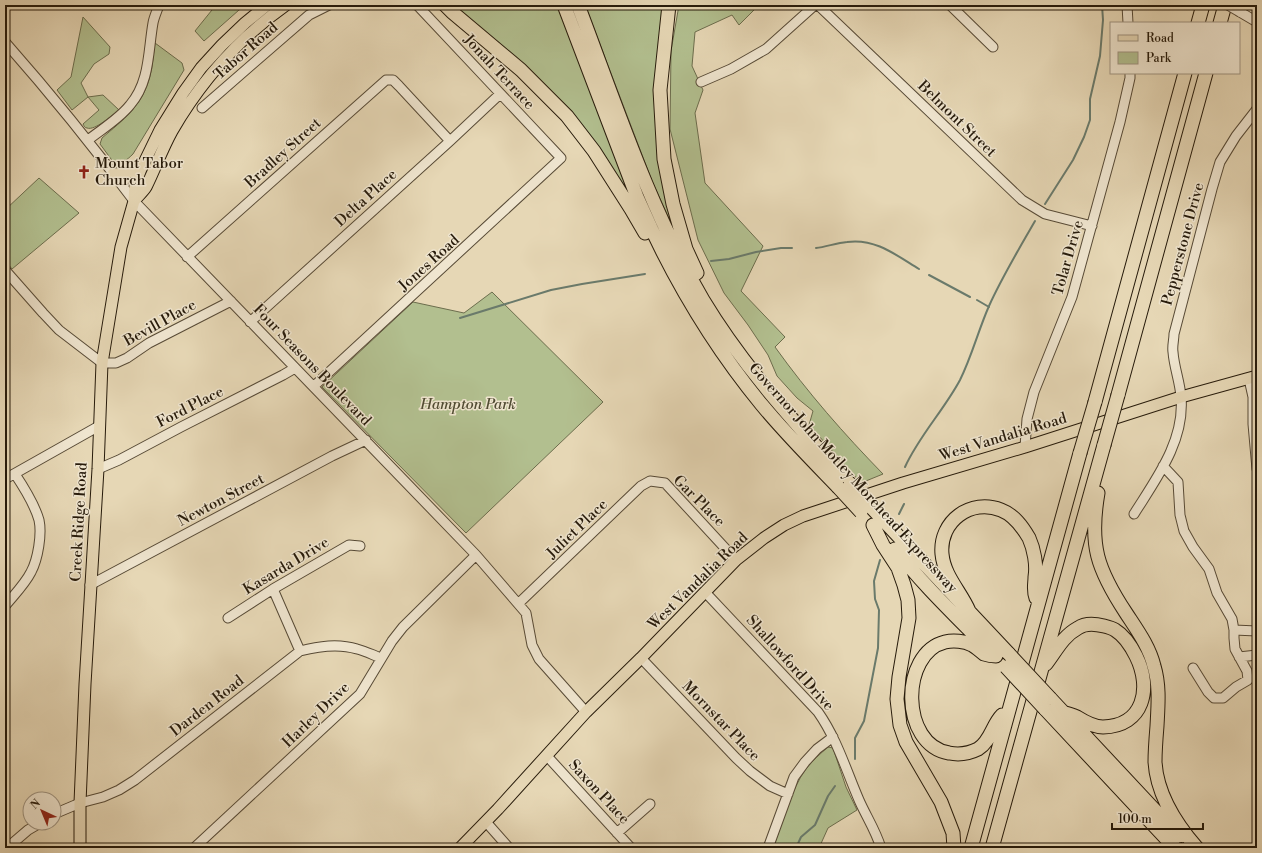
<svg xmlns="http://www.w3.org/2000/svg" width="1262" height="853" font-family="'Libre Bodoni',serif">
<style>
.green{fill:#b2bf8f;stroke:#6c6d4d}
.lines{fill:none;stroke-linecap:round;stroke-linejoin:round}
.stream{stroke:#6a7a6b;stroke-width:2}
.minor-casing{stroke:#574a36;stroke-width:11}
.major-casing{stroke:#271b0b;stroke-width:13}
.highway-casing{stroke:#271b0b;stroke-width:15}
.minor{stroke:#efe5cf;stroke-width:9}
.major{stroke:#e6d7b5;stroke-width:11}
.highway{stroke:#e6d7b5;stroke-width:13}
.minor-bridge-casing{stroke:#574a36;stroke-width:11;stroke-linecap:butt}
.highway-bridge-casing{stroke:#271b0b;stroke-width:15;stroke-linecap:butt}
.minor-bridge{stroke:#efe5cf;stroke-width:9}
.highway-bridge{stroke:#e6d7b5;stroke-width:13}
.labels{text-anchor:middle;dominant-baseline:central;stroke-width:3;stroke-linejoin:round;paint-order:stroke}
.street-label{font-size:15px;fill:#271b0b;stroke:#efe5cf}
.poi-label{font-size:15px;fill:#271b0b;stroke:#efe5cf;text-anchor:start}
.park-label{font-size:15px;font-style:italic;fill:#514c33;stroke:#efe5cf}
</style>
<rect width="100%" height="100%" fill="#e6d7b5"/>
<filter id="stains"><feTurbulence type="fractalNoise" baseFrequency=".005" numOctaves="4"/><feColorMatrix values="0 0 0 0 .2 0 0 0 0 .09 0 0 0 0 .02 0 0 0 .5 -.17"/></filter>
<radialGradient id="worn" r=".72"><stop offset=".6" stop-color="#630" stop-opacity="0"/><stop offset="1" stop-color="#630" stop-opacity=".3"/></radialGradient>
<path class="green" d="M 216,5 L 247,5 L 239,10 L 204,41 L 195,31 Z
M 452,5 L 557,5 L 629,190 L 625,191 L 608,165 Z
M 585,5 L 665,5 L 658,51 L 674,221 L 671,223 L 652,181 Z
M 679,5 L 759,5 L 739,25 L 732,15 L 695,32 L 692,66 L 703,90 L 695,113 L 705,183 L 763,246 L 741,291 L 785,337 L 775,347 C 808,393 844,434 883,474 L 861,483 L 809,425 L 813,411 L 797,398 L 777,376 L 768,355 L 748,325 L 724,293 L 698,240 L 670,129 L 671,51 Z
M 83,17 L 110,47 L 109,54 L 94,64 L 81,83 L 88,97 L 103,95 L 119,110 C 112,115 95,131 87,128 C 85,128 84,126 83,124 L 99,110 L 88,97 L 72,110 L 57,90 L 71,77 Z
M 155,43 L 182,63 L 184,70 L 133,154 C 127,160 122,164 114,163 L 100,144 L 102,138 C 123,120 143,105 150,76 C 153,66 153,54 155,43 Z
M 39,178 L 79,213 L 12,269 L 5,260 L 5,210 Z
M 492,292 L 603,402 L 466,533 L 322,387 L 413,302 L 464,313 Z
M 828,747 L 833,748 L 846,787 L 857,810 L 828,828 L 819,848 L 773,848 C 782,824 791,789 806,769 C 812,761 820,754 828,747 Z"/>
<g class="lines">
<path class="stream" d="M 1045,204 L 1073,160 L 1084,137 L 1090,120 L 1090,99 L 1100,56 L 1103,20 L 1102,5
M 816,248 C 826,247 836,243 847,242 C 875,238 896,255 919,269
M 711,261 L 729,259 L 756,252 L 781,248 L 792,248
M 929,275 L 970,297
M 977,300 L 989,307
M 460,318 L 551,290 L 582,284 L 645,274
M 905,467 C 919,436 944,410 960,380 C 972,356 978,331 989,306 C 1002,277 1019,249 1035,221
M 899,514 L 904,504
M 855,759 L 855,738 L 864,721 L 878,648 L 879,610 L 875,599 L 874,581 L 880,560
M 796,848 L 801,837 L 815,825 L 828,796 L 835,786"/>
<g class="minor-casing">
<path id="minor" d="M 818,5 L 1022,200 L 1045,214 L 1092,226
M 950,5 L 993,47
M 1127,5 L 1128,23
M 1240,12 L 1257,22
M 5,42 C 50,93 93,146 134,201 L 476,555 L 526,613 L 532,645 L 539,659 L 586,712
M 701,82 L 731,69 L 766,49 L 815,5
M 202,108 L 309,15 L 329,5
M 88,140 C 102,129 119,119 130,105 C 150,82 148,51 153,23 C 154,17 157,11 159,5
M 187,257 L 386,80 L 393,80 L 399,86 L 450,141
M 5,270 L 43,313 L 59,330 L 102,363 L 116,363 L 127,358 L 149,343 L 231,301
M 250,322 L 450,141 L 500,94
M 1249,379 L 1253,397 L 1253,424 L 1257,469
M 314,386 L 561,158 L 417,5
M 1025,447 L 1027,419 L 1034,392 L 1072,297 L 1120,122 L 1130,78 L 1130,73
M 1163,466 L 1178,482 L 1180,515 L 1184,531 L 1193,547 L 1209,569 L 1217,593 L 1232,619 L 1234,630 L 1234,638 L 1235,649 L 1247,671 L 1248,680 L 1236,687 L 1223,698 L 1214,698 L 1208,692 L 1193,668
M 98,469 L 119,460 L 181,427 L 283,375 L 295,368
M 5,479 L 99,426
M 1134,514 C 1156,479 1185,441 1181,397 C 1180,382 1174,367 1173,352 C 1172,346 1174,340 1174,334 L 1212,189 L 1220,162 L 1236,136 L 1257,109
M 90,585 L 332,456 L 366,440
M 273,589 L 300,651
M 705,592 L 818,712 C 837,739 846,770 859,800 C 866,816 876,831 881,848
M 519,603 L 641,486 L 650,481 L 665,483 L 736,560
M 5,606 C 14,595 25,584 31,572 C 38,559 42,534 39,520 C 35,506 23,486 15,474
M 228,618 L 273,589 L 349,545 L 360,546
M 1234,630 L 1257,631
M 1239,657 L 1257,655
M 641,658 L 736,758 L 750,771 L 770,786 L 788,794
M 547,756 L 631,848
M 54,814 L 80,803 L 103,797 L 119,790 L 135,780 L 300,651 C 319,646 338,643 357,649 C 365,651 373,655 381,658
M 486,822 L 509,848
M 617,833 L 650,804
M 7,848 L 28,830 L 40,823
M 194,848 L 360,694 L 392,641 L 403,627 L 476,555
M 768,848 L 794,777 L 805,762 L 817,749 L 833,737"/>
</g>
<g class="major-casing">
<path id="major" d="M 113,174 L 127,173 L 141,169
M 134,201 C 138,196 143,192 146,187 C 155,169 162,149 172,131 C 201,81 239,38 286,5
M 80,848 L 80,803 L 85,684 L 98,469 L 102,363 L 121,247 L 134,201 L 135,184 L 141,169 L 160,130 L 183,93 L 201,68 L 222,45 L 245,23 L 267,5
M 460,848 L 498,809 L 586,712 L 641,658 L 736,560 L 764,538 L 784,525 L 803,516 L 903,483 L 1025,447 L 1181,397 L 1257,376"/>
</g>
<g class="highway-casing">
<path id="highway" d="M 445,5 L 452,12 L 521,70 L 567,116 L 594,151 L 631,209 L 645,233
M 564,5 L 637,197 C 669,271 710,342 762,405 C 786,434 812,460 838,487
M 578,5 C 616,105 649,208 703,300 C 744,368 797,425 850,484
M 669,5 L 660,90 L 664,159 L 673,204 L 686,249 L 697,273
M 1198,23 L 1203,5
M 1220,23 L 1225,5
M 1118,395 L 1206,73
M 1095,402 L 1185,73
M 1098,493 C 1089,545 1097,569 1126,613 C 1137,630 1149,646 1154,666 C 1160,686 1158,706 1157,726 C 1156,738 1155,750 1155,762 C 1157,795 1176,824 1197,848
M 871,507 L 1009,654
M 873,525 L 883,545 L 898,568 L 904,585 L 908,600 L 909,618 L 899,677 L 897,699 L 900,725 L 906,742 L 941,802 L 953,833 L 954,848
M 895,549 C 923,585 957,617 989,650
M 969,611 C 961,592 944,576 942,554 C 939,521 971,498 1001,510 C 1014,515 1022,526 1029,538 C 1034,549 1037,565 1035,577 C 1035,584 1033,590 1036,598
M 996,656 C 992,656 987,655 984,654 C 980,651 976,647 972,645 C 965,641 953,640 945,642 C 900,653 900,745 949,753 C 959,755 968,754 978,749 C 991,741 992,725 1002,715
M 1046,664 C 1056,651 1063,636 1078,628 C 1085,623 1096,624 1104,626 C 1108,627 1112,628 1115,630 C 1125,636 1131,646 1136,656 C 1152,688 1144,726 1103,727 C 1094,727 1085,722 1077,717 C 1073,715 1068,714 1063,712
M 1050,698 L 1179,836
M 1045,709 L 1175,848
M 971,848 L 1080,453
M 992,848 L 1104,445"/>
</g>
<use href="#minor" class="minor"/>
<use href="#major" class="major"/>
<use href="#highway" class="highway"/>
<g class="minor-bridge-casing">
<path id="minor-bridge" d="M 1228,5 L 1240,12"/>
</g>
<g class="highway-bridge-casing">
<path id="highway-bridge" d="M 1104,445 L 1118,395
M 1080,453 L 1095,402
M 850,484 L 871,507
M 838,487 L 861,512
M 1009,654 L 1050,698
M 1006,667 L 1045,709"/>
</g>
<use href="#minor-bridge" class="minor-bridge"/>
<use href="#highway-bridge" class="highway-bridge"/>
</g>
<defs>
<g id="church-bare" transform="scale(1.08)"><path d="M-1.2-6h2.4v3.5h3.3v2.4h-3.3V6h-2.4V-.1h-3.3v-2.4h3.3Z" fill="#8f2418" stroke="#efe5cf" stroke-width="2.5" paint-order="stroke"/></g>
</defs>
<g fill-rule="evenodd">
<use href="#church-bare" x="84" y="172"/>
</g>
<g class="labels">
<g class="street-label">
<text transform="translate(246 51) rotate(-41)">Tabor Road</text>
<text transform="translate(499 72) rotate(47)">Jonah Terrace</text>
<text transform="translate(957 119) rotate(44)">Belmont Street</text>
<text transform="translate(283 153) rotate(-42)">Bradley Street</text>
<text transform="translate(366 198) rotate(-42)">Delta Place</text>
<text transform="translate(1183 244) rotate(-75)">Pepperstone Drive</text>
<text transform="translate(1068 258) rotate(-74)">Tolar Drive</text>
<text transform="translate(429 263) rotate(-42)">Jones Road</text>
<text transform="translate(160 323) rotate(-29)">Bevill Place</text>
<text transform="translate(312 365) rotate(46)">Four Seasons Boulevard</text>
<text transform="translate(190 407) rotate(-27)">Ford Place</text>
<text transform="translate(1003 437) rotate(-17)">West Vandalia Road</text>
<text transform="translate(853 478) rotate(48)">Governor John Motley Morehead Expressway</text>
<text transform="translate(221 500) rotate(-28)">Newton Street</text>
<text transform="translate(699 501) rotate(45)">Gar Place</text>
<text transform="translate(79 522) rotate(-87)">Creek Ridge Road</text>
<text transform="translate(577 529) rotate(-44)">Juliet Place</text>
<text transform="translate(286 566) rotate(-31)">Kasarda Drive</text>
<text transform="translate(698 581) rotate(-44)">West Vandalia Road</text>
<text transform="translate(790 663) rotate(48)">Shallowford Drive</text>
<text transform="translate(207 706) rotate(-38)">Darden Road</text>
<text transform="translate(316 715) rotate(-44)">Harley Drive</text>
<text transform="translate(721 721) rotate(46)">Mornstar Place</text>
<text transform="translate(599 792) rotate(47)">Saxon Place</text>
</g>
<g class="poi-label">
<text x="95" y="163">Mount Tabor<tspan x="95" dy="17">Church</tspan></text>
</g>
<g class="park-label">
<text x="468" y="404">Hampton Park</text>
</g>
</g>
<rect width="1262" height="853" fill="none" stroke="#e6d7b5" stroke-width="20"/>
<rect x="6" y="6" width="1250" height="841" fill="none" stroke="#271b0b" stroke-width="2"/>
<rect x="10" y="10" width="1242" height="833" fill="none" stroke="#271b0b"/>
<rect x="1110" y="22" width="130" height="52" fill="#efe5cf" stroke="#9f9481"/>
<rect x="1118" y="35" width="20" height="6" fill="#e6d7b5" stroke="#9f9481"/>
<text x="1146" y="42" font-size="12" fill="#271b0b">Road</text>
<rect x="1118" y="52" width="20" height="12" fill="#b2bf8f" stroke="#9f9481"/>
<text x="1146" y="62" font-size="12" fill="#271b0b">Park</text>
<g transform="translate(42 811) rotate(316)"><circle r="19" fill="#efe5cf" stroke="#9f9481"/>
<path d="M0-3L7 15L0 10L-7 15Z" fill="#8f2418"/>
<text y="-6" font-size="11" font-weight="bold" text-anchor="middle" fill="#271b0b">N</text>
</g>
<path d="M1112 823v6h91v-6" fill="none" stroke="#271b0b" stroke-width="2"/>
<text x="1118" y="823" font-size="12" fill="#271b0b" stroke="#efe5cf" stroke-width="3" paint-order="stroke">100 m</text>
<rect width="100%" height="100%" filter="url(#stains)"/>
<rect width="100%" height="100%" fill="url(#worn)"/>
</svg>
